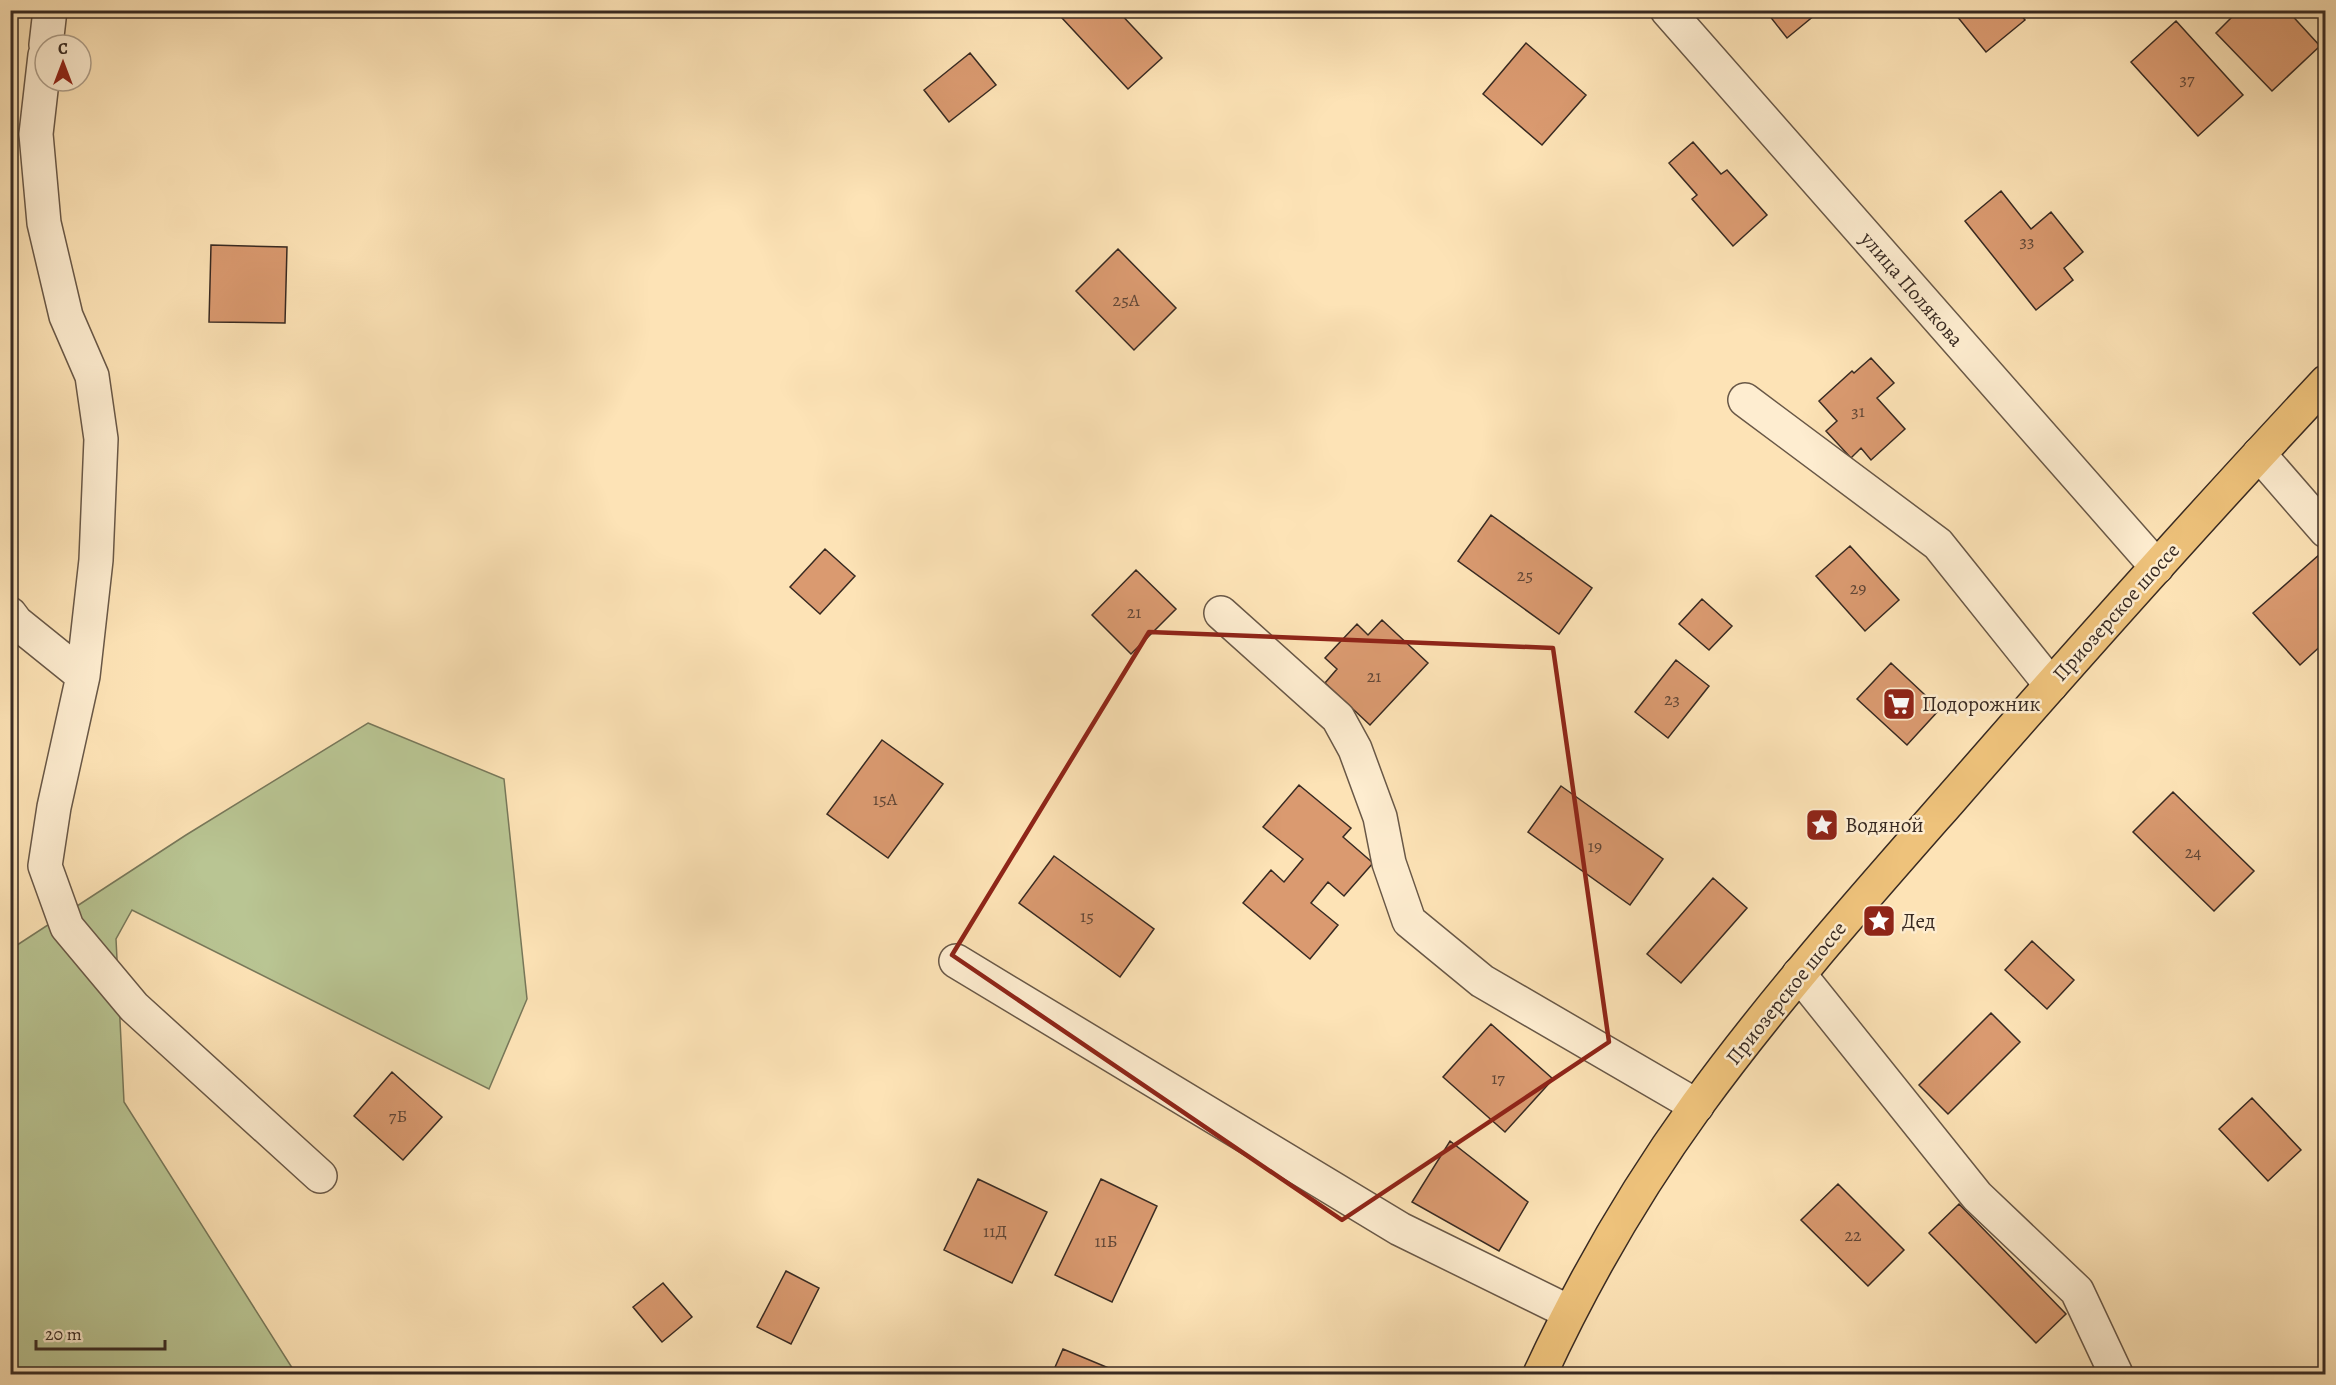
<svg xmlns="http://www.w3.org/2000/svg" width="2336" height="1385" font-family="Alegreya,serif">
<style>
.green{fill:#b9c593;stroke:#78785a;stroke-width:1.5}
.building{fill:#da9a70;stroke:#382a22;stroke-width:1.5}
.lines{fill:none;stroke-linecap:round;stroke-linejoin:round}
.minor-casing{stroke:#695847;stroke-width:36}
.major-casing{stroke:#382a22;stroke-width:36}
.minor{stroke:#feedd0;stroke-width:33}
.major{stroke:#eec27b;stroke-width:33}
.marked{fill:none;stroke:#8f2418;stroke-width:4.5;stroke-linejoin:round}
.labels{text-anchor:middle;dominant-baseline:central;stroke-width:5;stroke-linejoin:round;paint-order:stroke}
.number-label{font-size:18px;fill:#604636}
.street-label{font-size:21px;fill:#382a22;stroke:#feedd0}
.poi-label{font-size:21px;fill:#382a22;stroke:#feedd0;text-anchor:start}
</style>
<rect width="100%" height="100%" fill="#fde3b6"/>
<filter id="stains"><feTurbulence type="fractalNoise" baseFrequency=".00333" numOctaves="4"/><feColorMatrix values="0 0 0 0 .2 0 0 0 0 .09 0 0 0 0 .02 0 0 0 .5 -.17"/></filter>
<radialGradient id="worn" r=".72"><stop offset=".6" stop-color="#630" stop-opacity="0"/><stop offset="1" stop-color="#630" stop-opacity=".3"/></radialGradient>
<path class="green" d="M 368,723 L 504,779 L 527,999 L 489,1089 L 132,910 L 116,939 L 124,1102 L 296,1374 L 11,1374 L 11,949 L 186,835 Z"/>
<path class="building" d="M 1070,10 L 1117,10 L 1162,58 L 1128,89 L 1062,18 Z
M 1765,10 L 1821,10 L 1787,38 Z
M 1952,10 L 2017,10 L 2025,20 L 1986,52 Z
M 2239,10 L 2287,10 L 2320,46 L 2272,91 L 2216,33 Z
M 2176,21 L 2243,95 L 2198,136 L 2131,62 Z
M 1526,43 L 1586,95 L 1542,145 L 1483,94 Z
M 970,53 L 996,85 L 949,122 L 924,90 Z
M 1693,142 L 1721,174 L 1727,170 L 1767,215 L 1733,246 L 1692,199 L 1697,195 L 1669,163 Z
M 2001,191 L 2031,229 L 2051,212 L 2083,252 L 2064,268 L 2073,280 L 2036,310 L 1965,221 Z
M 211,245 L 287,247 L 285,323 L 209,322 Z
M 1118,249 L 1176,308 L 1134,350 L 1076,291 Z
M 1871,358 L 1894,383 L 1877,398 L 1905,429 L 1871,460 L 1861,448 L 1851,458 L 1826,431 L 1837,421 L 1819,401 L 1852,371 L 1854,373 Z
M 1491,515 L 1592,588 L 1559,634 L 1458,561 Z
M 1850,546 L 1899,600 L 1865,631 L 1816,576 Z
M 825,549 L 855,576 L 820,614 L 790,587 Z
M 2320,554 L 2326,560 L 2326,641 L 2300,665 L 2253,613 Z
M 1136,570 L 1176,609 L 1131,654 L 1092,615 Z
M 1702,599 L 1732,626 L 1709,650 L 1679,624 Z
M 1382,620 L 1428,663 L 1370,725 L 1325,683 L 1337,669 L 1325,658 L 1357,624 L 1368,635 Z
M 1676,660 L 1709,686 L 1668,738 L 1635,712 Z
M 1891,663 L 1940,709 L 1907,745 L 1857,699 Z
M 882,740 L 943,784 L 888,858 L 827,814 Z
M 1299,785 L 1351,828 L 1343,837 L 1373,863 L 1344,896 L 1328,882 L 1311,903 L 1338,925 L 1310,959 L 1243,903 L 1271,870 L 1284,882 L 1303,859 L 1263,827 Z
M 1561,786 L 1663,859 L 1630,905 L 1528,832 Z
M 2173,792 L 2254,871 L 2214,911 L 2133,832 Z
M 1054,856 L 1154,929 L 1120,977 L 1019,903 Z
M 1713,878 L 1747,908 L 1681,983 L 1647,954 Z
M 2032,941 L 2074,980 L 2047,1009 L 2005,970 Z
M 1991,1013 L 2020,1042 L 1948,1114 L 1919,1085 Z
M 1491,1024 L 1553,1079 L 1505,1132 L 1443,1077 Z
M 392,1072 L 442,1117 L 403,1160 L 354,1116 Z
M 2252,1098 L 2301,1150 L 2268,1181 L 2219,1129 Z
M 1450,1141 L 1528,1202 L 1499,1251 L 1412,1202 Z
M 978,1179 L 1047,1212 L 1012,1283 L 944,1250 Z
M 1101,1179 L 1157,1206 L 1112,1302 L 1055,1275 Z
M 1838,1184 L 1904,1250 L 1868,1286 L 1801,1220 Z
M 1959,1204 L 2066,1314 L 2036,1343 L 1929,1233 Z
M 786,1271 L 819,1288 L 791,1344 L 757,1327 Z
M 663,1283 L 692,1317 L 662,1342 L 633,1307 Z
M 1063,1349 L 1123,1374 L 1052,1374 Z"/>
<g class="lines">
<g class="minor-casing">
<path id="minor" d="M 1667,10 L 2157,567
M 46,45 L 50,10
M 45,55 L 36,134 L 44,223 L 66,316 L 92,376 L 101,439 L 96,560 L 83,676 L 54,807 L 45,866 L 67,927 L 134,1007 L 320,1176
M 1745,400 L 1938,544 L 2051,685
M 2259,454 L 2326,531
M 1221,613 L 1338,718 L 1355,749 L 1380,817 L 1389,863 L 1409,921 L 1482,981 L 1697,1106
M 10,614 L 16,622 L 83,676
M 956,961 L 1400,1229 L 1569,1312
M 1799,974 L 1977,1196 L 2077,1291 L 2116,1374"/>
</g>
<g class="major-casing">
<path id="major" d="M 1540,1374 C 1583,1281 1637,1188 1697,1105 C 1775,998 1863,899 1950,800 C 2073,659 2198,519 2326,382"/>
</g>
<use href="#minor" class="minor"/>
<use href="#major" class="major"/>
</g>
<path class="marked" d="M 1149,632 L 1553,648 L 1609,1042 L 1342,1220 L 952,955 Z"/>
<defs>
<g id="supermarket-square" transform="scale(1.725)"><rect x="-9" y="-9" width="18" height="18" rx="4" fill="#8f2418" stroke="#feedd0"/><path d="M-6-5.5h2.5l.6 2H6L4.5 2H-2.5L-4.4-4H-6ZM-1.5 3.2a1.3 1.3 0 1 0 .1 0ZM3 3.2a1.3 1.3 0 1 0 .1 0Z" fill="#fff"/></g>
<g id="sight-square" transform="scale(1.725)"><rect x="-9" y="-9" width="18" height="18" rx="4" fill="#8f2418" stroke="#feedd0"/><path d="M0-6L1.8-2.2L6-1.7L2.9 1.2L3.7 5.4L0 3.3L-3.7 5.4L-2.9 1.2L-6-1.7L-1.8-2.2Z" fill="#fff"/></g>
</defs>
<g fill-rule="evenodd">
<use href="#supermarket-square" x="1899" y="704"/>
<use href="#sight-square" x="1822" y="825"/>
<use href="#sight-square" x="1879" y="921"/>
</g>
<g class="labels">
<g class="number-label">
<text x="2187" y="79">37</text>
<text x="2027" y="241">33</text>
<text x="1126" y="300">25А</text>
<text x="1858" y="411">31</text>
<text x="1525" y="575">25</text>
<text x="1858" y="588">29</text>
<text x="1134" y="612">21</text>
<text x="1374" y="676">21</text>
<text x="1672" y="699">23</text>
<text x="885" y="799">15А</text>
<text x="1595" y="846">19</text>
<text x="2193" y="852">24</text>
<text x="1087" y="916">15</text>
<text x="1498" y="1078">17</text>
<text x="398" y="1116">7Б</text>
<text x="995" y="1231">11Д</text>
<text x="1853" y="1235">22</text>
<text x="1106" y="1241">11Б</text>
</g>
<g class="street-label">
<text transform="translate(1912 289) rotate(49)">улица Полякова</text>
<text transform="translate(2116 612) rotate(-48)">Приозерское шоссе</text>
<text transform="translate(1786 993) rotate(-51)">Приозерское шоссе</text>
</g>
<g class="poi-label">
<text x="1922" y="704">Подорожник</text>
<text x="1845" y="825">Водяной</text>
<text x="1902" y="921">Дед</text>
</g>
</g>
<rect width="2336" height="1385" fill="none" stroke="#fde3b6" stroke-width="36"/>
<rect x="12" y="12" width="2312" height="1361" fill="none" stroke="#382a22" stroke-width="3"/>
<rect x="18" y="18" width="2300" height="1349" fill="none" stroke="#382a22" stroke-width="1.5"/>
<g transform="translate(63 63)"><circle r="28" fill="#feedd0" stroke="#af9f8a" stroke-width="1.5"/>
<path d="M0-4.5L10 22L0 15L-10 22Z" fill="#8f2418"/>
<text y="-9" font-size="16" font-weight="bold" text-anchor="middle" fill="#382a22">С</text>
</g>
<path d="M36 1340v9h129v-9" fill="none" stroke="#382a22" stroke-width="3"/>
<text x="45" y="1340" font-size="18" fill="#382a22" stroke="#feedd0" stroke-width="4.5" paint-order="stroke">20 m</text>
<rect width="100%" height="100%" filter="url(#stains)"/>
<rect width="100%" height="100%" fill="url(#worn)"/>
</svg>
